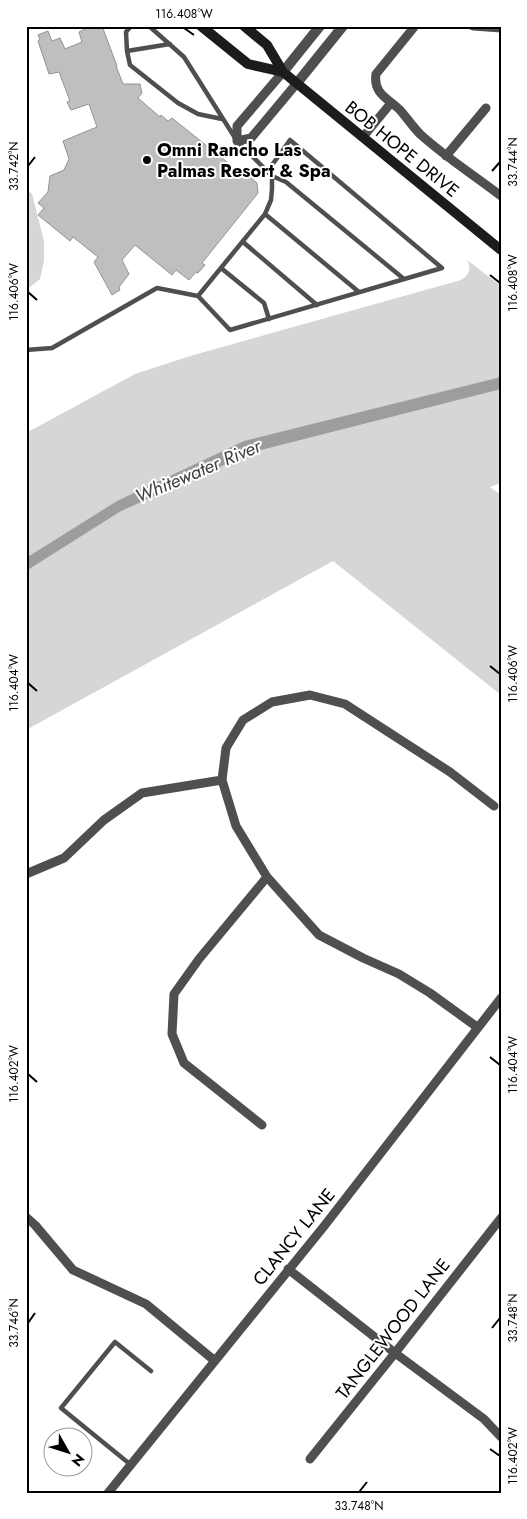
<svg xmlns="http://www.w3.org/2000/svg" width="527" height="1519" font-family="Jost,sans-serif">
<style>
.green{fill:#d6d6d6}
.water{fill:#9d9d9d}
.building{fill:#bfbfbf;stroke:#939393}
.lines{fill:none;stroke-linecap:round;stroke-linejoin:round}
.service{stroke:#4f4f4f;stroke-width:4.5}
.minor{stroke:#4f4f4f;stroke-width:9}
.tertiary{stroke:#4f4f4f;stroke-width:10}
.secondary{stroke:#1c1c1c;stroke-width:10}
.ticks{fill:none;stroke:#000;stroke-width:2}
.poi-dot{fill:#000;stroke:#fff;stroke-width:2}
.labels{text-anchor:middle;dominant-baseline:central;stroke-width:4;stroke-linejoin:round;paint-order:stroke}
.street-label{font-size:18px;fill:#000;stroke:#fff}
.poi-label{font-size:18px;font-weight:bold;fill:#000;stroke:#fff;text-anchor:start}
.water-label{font-size:19px;font-style:italic;fill:#3e3e3e;stroke:#fff}
.neatline{fill:none;stroke:#000;stroke-width:2}
.ticks-label{font-size:12px;text-anchor:middle;fill:#000}
</style>
<rect width="100%" height="100%" fill="#fff"/>
<path class="green" d="M 26,188 L 32,194 L 44,241 L 44,261 L 40,279 L 26,290 Z
M 467,260 L 501,286 L 501,483 L 490,487 L 501,495 L 501,695 L 333,561 L 26,730 L 26,433 L 135,374 L 190,356 L 461,280 C 469,275 472,268 467,260 Z"/>
<path class="water" d="M 501,377 L 501,389 L 253,452 L 121,511 L 26,571 L 26,558 L 117,501 L 244,441 Z"/>
<path class="building" d="M 91,26 L 102,26 L 117,66 L 116,66 L 123,84 L 140,84 L 142,93 L 138,98 L 160,117 L 161,115 L 168,121 L 172,118 L 227,162 L 242,175 L 244,172 L 257,183 L 258,193 L 202,263 L 205,265 L 198,273 L 196,272 L 189,280 L 176,270 L 172,275 L 135,245 L 122,260 L 129,274 L 119,287 L 120,290 L 112,295 L 94,262 L 98,257 L 73,237 L 70,241 L 38,215 L 44,208 L 38,203 L 48,192 L 50,176 L 64,170 L 69,159 L 63,141 L 97,127 L 89,104 L 71,110 L 67,102 L 70,101 L 59,72 L 49,74 L 38,41 L 40,39 L 38,35 L 48,31 L 52,41 L 60,38 L 65,49 L 82,42 L 79,32 Z"/>
<g class="lines">
<path class="service" d="M 131,26 L 126,32 L 127,51 L 130,65 L 178,103 L 198,114 L 222,119
M 127,51 L 170,44
M 272,176 L 286,182 L 404,279
M 265,214 L 359,292
M 243,242 L 317,305
M 221,268 L 264,303 L 269,319
M 198,296 L 230,330 L 442,268 L 290,140 L 267,172
M 26,350 L 52,348 L 157,288 L 198,296 L 265,214 L 271,200 L 272,189 L 272,176 L 237,141 L 184,57 L 149,26
M 131,1465 L 61,1408 L 115,1342 L 151,1371"/>
<path class="minor" d="M 415,26 L 376,74 C 373,94 388,98 400,110 C 407,118 413,127 420,134 C 445,157 474,175 501,196
M 473,26 L 501,28
M 283,72 L 237,126 L 237,141 L 251,138 L 297,83
M 363,137 L 391,103
M 446,156 L 486,108
M 26,874 L 64,858 L 104,820 L 142,793 L 222,780
M 477,1027 L 430,993 L 399,974 L 363,958 L 319,935 L 267,877 L 236,826 L 222,780 L 226,748 L 243,720 L 272,702 L 310,695 L 345,704 L 450,772 L 494,806
M 262,1125 L 184,1063 L 172,1034 L 174,994 L 199,959 L 267,877
M 26,1217 L 35,1225 L 73,1270 L 146,1304 L 215,1361
M 288,1269 L 395,1353 L 484,1419 L 501,1437
M 310,1459 L 395,1353 L 501,1218
M 108,1493 L 325,1225 L 501,998"/>
<path class="tertiary" d="M 283,72 L 320,26
M 297,83 L 343,26"/>
<path class="secondary" d="M 201,26 L 248,64 L 283,72
M 244,26 L 267,45 L 283,72 L 501,250"/>
</g>
<path class="ticks" d="M 184,28 L 194,35M 28,166 L 35,157M 492,171 L 500,162M 490,275 L 500,283M 28,292 L 37,300M 490,666 L 500,674M 28,683 L 37,691M 490,1057 L 500,1065M 28,1074 L 37,1082M 28,1323 L 35,1313M 492,1328 L 500,1318M 490,1449 L 500,1456M 359,1492 L 367,1482"/>
<circle class="poi-dot" cx="147" cy="160" r="5"/>
<g class="labels">
<g class="street-label">
<text transform="translate(402 149) rotate(39)">BOB HOPE DRIVE</text>
<text transform="translate(294 1237) rotate(-51)">CLANCY LANE</text>
<text transform="translate(393 1329) rotate(-52)">TANGLEWOOD LANE</text>
</g>
<g class="poi-label">
<text x="157" y="150">Omni Rancho Las<tspan x="157" dy="21">Palmas Resort &amp; Spa</tspan></text>
</g>
<g class="water-label">
<text transform="translate(198 471) rotate(-23)">Whitewater River</text>
</g>
</g>
<rect width="527" height="1519" fill="none" stroke="#ffffff" stroke-width="55"/>
<g transform="translate(68 1452) rotate(129)"><circle r="24" fill="#ffffff" stroke="#999999"/>
<path d="M0-4L9 19L0 12L-9 19Z" fill="#000000"/>
<text y="-8" font-size="14" font-weight="bold" text-anchor="middle" fill="#000000">N</text>
</g>
<rect x="28" y="28" width="472" height="1464" class="neatline"/>
<g class="ticks-label">
<text x="184" y="18">116.408°W</text>
<text transform="translate(513 162) rotate(-90)" y="4">33.744°N</text>
<text transform="translate(14 166) rotate(-90)" y="4">33.742°N</text>
<text transform="translate(513 283) rotate(-90)" y="4">116.408°W</text>
<text transform="translate(14 292) rotate(-90)" y="4">116.406°W</text>
<text transform="translate(513 674) rotate(-90)" y="4">116.406°W</text>
<text transform="translate(14 683) rotate(-90)" y="4">116.404°W</text>
<text transform="translate(513 1065) rotate(-90)" y="4">116.404°W</text>
<text transform="translate(14 1074) rotate(-90)" y="4">116.402°W</text>
<text transform="translate(513 1318) rotate(-90)" y="4">33.748°N</text>
<text transform="translate(14 1323) rotate(-90)" y="4">33.746°N</text>
<text transform="translate(513 1456) rotate(-90)" y="4">116.402°W</text>
<text x="359" y="1510">33.748°N</text>
</g>
</svg>
